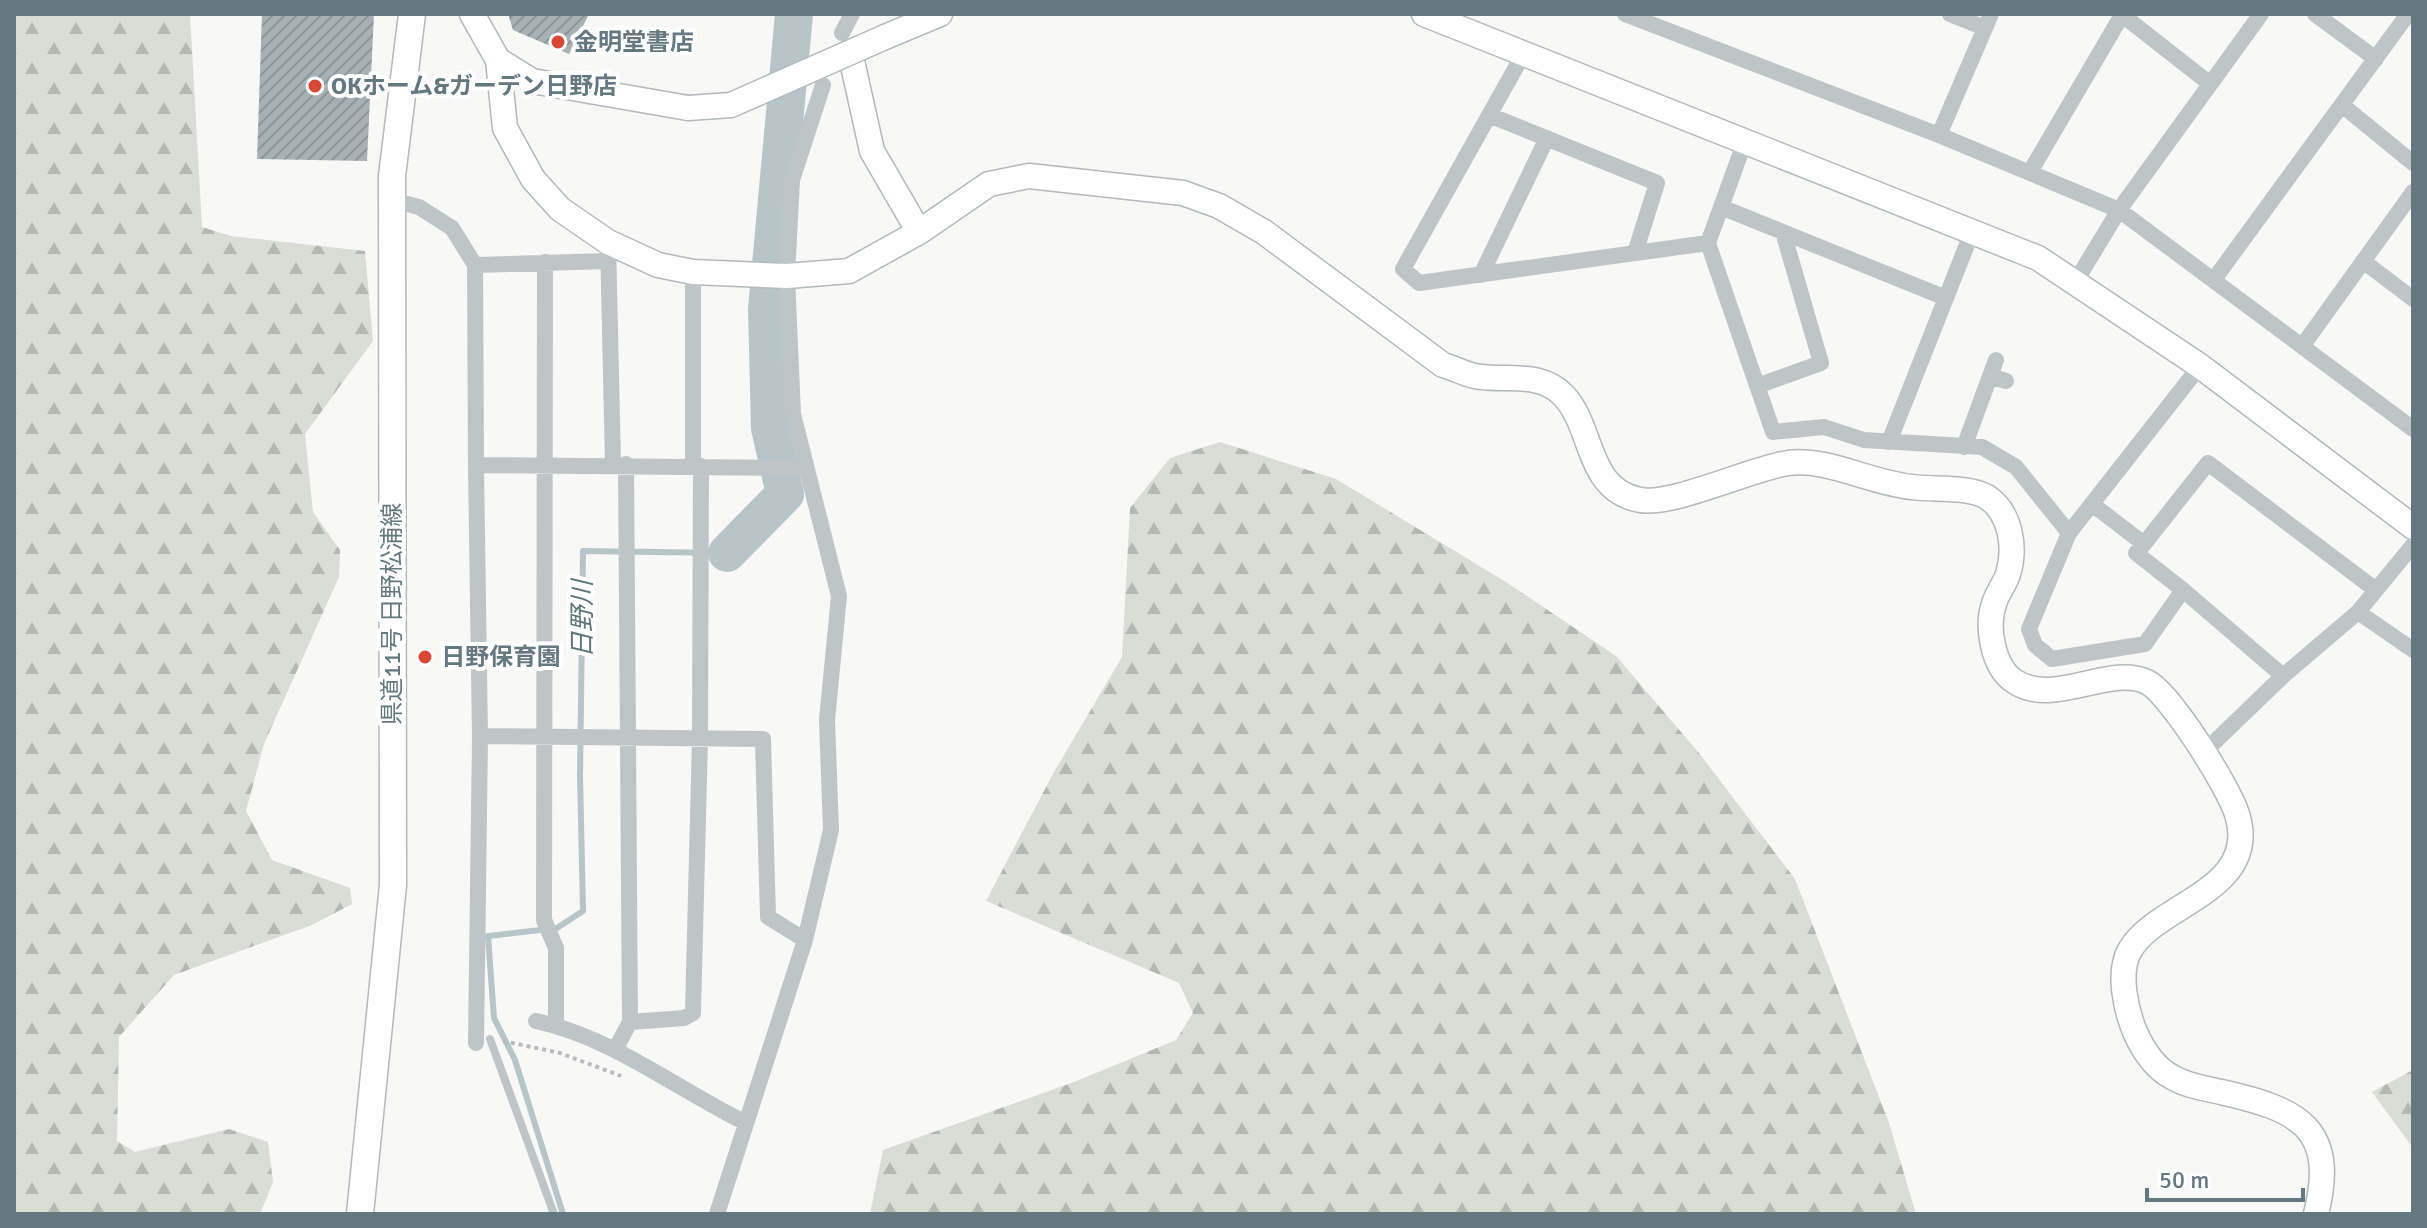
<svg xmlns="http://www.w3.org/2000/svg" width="2427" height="1228" font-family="Signika,'Noto Sans JP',sans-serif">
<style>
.forest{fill:url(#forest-firs)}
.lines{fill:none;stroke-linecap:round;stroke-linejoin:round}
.stream{stroke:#b8c5c8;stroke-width:6}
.river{stroke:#b8c5c8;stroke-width:38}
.building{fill:url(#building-hatch)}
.secondary-casing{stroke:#b2b9bc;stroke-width:27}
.primary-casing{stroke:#b3b9bc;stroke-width:29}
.path{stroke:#b8bcbe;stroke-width:4;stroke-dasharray:4 4;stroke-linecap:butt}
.lane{stroke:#bfc5c7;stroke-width:8}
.street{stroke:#bfc5c7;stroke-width:16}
.secondary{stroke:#fff;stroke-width:24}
.primary{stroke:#fff;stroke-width:26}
.secondary-bridge-casing{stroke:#b2b9bc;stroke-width:27;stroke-linecap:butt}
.secondary-bridge{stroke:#fff;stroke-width:24}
.poi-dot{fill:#db4533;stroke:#fff;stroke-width:3}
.labels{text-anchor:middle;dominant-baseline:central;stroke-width:8;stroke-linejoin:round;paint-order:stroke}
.poi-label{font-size:24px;font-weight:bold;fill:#65777f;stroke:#fff;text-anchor:start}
.street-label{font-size:24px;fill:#65777f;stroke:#fff}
.water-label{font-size:26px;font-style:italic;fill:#60767a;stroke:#fff}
</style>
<defs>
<pattern id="forest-firs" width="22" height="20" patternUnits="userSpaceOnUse" patternTransform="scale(2)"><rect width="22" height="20" fill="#d9ddd5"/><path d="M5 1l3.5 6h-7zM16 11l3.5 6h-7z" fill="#b4b8b2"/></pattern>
<pattern id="building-hatch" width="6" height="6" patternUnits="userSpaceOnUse" patternTransform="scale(2)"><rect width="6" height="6" fill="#a7b1b5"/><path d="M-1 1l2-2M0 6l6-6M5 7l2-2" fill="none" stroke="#8c9598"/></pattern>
</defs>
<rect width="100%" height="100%" fill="#f8f8f6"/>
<path class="forest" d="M 14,14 L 190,14 L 202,227 L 231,236 L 365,251 L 373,341 L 305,434 L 313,512 L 340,550 L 339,577 L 264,744 L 246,811 L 272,860 L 350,888 L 352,904 L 312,925 L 174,975 L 119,1037 L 117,1141 L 135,1152 L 229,1129 L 268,1142 L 273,1182 L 260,1214 L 14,1214 Z
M 1220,442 L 1336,479 L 1506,582 L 1616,656 L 1699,753 L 1795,879 L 1889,1123 L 1916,1214 L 870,1214 L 883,1150 L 1074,1082 L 1176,1040 L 1193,1013 L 1179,983 L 986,901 L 1054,772 L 1122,657 L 1130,508 L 1170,458 Z
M 2413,1070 L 2413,1148 L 2372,1092 Z"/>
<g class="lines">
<path class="stream" d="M 563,1214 L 515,1060 L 494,1018 L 488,936 L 557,928 L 583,911 L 580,776 L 583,551 L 727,553"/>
<path class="river" d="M 727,553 L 785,494 L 770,428 L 767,309 L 794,14"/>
</g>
<path class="building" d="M 262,14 L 374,14 L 367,161 L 257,159 Z
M 508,14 L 589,14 L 569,54 L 513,30 Z"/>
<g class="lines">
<g class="secondary-casing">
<path id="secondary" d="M 472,14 L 498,60 L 505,128 L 533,179 L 560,209 L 608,242 L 658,265 L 693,272 L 787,276 L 849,271 L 919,232 L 989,184 L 1029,176 L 1183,193 L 1219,206 L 1264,232 L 1443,365 C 1454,368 1465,374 1475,376 C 1505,382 1540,370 1564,396 C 1594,428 1586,490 1640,500 C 1672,506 1750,469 1788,463 C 1829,458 1870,483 1912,487 C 1933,490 1968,486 1987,497 C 2011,513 2016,548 2008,574 C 2005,584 1997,593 1994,604 C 1986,627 1993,667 2014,681 C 2053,708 2109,664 2147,682 C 2170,693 2229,788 2237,814 C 2261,891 2157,903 2130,950 C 2117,972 2126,1010 2135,1032 C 2143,1050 2155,1068 2172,1077 C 2187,1086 2204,1088 2221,1092 C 2297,1109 2338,1127 2316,1214
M 1424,14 L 2038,258 L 2200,366 L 2413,527
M 885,37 L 940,14
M 850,52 L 872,151 L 919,232
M 498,60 L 532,81 L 688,108"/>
</g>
<g class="primary-casing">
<path id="primary" d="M 360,1214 L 393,885 L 392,176 L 412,14"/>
</g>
<path class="path" d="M 503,1041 L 560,1053 L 621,1076"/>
<path class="lane" d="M 490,1039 L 554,1214"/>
<path class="street" d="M 1625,14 L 1939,135 L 2119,210 L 2413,429
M 1950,14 L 1985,28
M 2121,14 L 2209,83
M 2315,14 L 2376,59
M 842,33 L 852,14
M 1524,53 L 1403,269 L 1419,283 L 1708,243
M 2342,105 L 2413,163
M 1489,115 L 1657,183 L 1635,253
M 1939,135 L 1991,14
M 1745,141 L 1708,243 L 1773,432 L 1824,427 L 1864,440 L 1982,447 L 2016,467 L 2069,533 L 2029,629 L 2035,645 L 2052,659 L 2145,644 L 2183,590 L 2283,676
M 2030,172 L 2122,15
M 391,200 L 419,207 L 452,228 L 475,265 L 476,465
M 1721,207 L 1946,298
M 608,242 L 613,464
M 2363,261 L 2413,299
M 545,262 L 544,920 L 556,948 L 556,1026
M 475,265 L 608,261
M 1481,275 L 1547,138
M 2215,278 L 2408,14
M 2076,281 L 2119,210 L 2261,14
M 2303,345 L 2413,192
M 1990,376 L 2006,381
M 1757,386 L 1821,363 L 1783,232
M 1889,442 L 1972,232
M 1964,447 L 1996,360
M 693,465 L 693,272
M 2092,504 L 2144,544 L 2136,553 L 2183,590
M 2069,533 L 2200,366
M 2144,544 L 2208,463 L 2376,590
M 2358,612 L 2413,650
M 480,736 L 763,739 L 768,917 L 805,940
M 2203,753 L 2283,676 L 2358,612 L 2413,545
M 536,1021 C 614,1038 676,1089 746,1123
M 630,1022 L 684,1018 L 693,1013 L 700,738 L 701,466
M 476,1043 L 480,736 L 476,465 L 805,468
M 616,1048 L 630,1022 L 626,464
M 717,1214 L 805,940 L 831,830 L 827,720 L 839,596 L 793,414 L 787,276 L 792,180 L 823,85"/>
<use href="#secondary" class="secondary"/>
<use href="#primary" class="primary"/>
<g class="secondary-bridge-casing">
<path id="secondary-bridge" d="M 688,108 L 731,105 L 885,37"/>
</g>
<use href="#secondary-bridge" class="secondary-bridge"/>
</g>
<g class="poi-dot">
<circle cx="558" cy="42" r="8"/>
<circle cx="315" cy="86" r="8"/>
<circle cx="425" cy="657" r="8"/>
</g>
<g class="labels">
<g class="poi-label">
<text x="574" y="42">金明堂書店</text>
<text x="331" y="86">OKホーム&amp;ガーデン日野店</text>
<text x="441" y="657">日野保育園</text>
</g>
<g class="street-label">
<text transform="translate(392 614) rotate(-90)">県道11号 日野松浦線</text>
</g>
<g class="water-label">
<text transform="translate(583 619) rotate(-90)">日野川</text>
</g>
</g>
<rect width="2427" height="1228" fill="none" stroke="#65777f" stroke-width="32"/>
<path d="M2147 1188v12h156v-12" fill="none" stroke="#65777f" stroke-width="4"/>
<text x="2159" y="1188" font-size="24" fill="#65777f" stroke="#ffffff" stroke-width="6" paint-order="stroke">50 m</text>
</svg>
